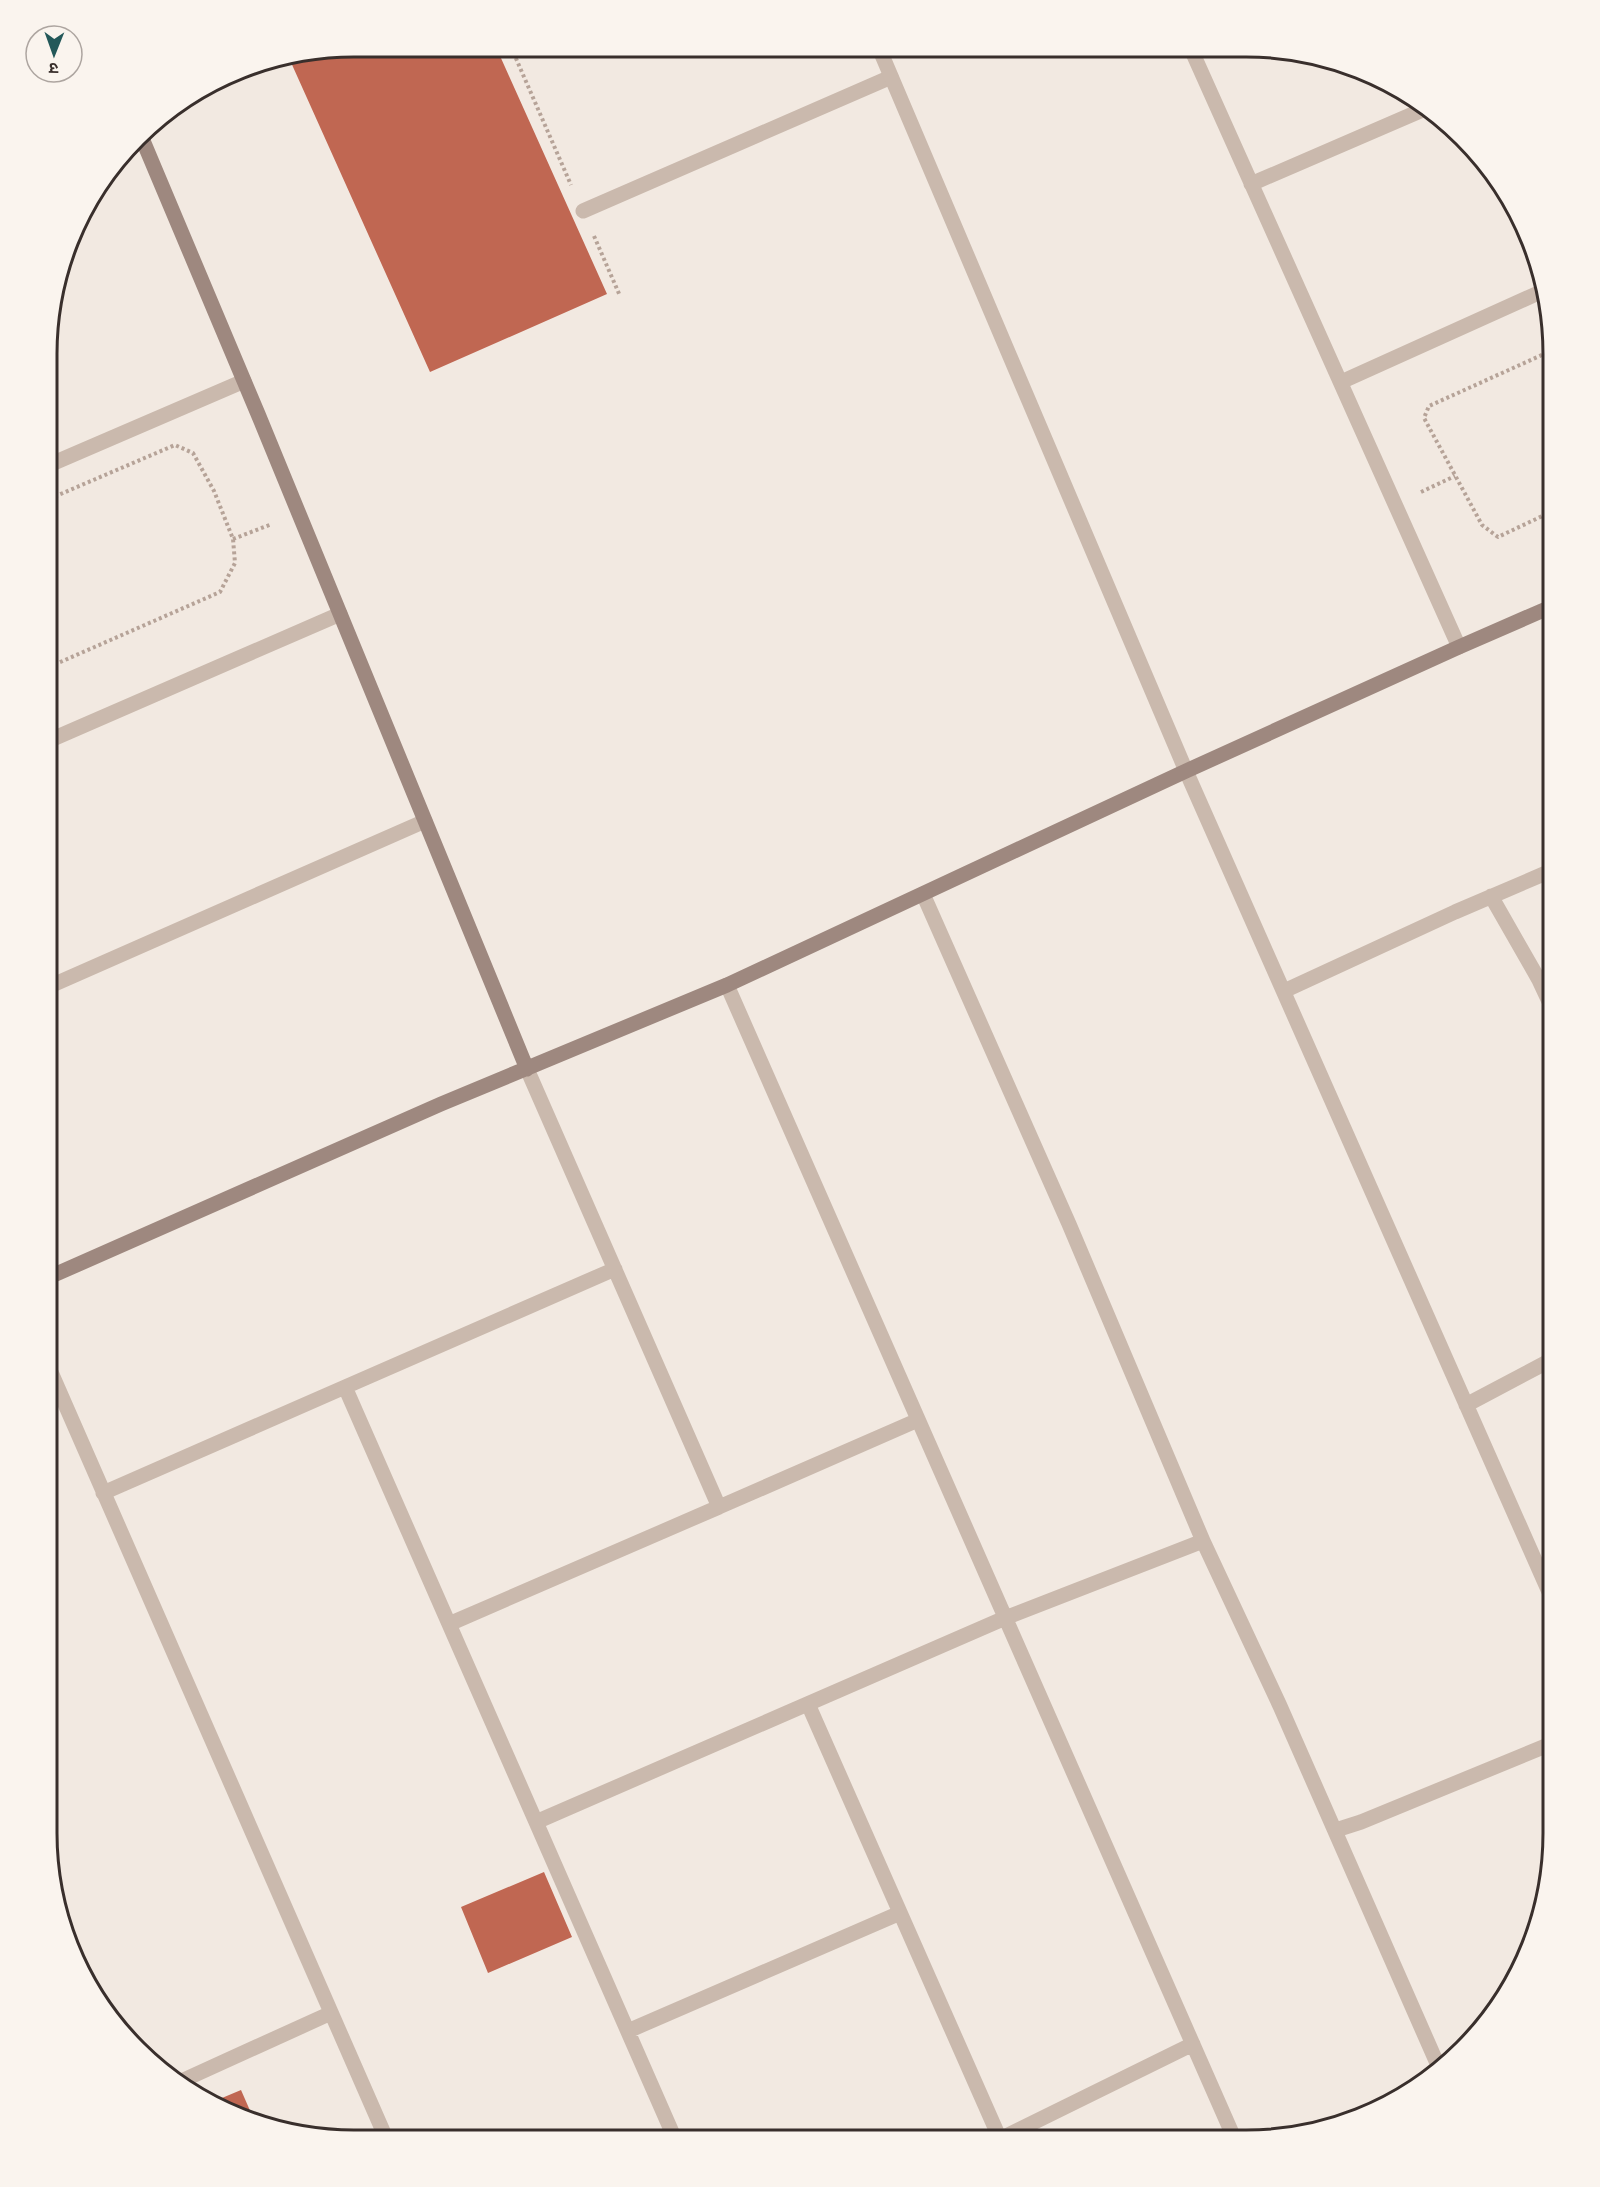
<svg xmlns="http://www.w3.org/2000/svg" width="1600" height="2187" font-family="'Source Sans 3','Noto Sans Devanagari',sans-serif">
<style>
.building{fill:#c06752}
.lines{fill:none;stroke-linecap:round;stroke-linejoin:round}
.path{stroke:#b6a398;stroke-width:4;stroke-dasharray:3 3;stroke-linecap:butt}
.lane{stroke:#cab9ad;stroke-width:15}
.street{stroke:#cab9ad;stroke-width:15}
.secondary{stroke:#9e887f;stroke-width:15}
.rim{fill:none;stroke:#392f2c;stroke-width:3}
</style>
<rect width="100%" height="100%" fill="#f2e9e1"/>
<path class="building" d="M 354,46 L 496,47 L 607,294 L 430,372 L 289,58 Z
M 544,1872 L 572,1937 L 488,1973 L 461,1907 Z
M 241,2090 L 255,2122 L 237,2117 L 210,2103 Z
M 1158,2132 L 1162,2140 L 1140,2140 Z"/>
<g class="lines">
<path class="path" d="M 511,47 L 571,185
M 594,236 L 620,296
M 1553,350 L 1429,406 L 1424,418 L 1482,525 L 1498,537 L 1553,511
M 1421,492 L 1455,476
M 233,539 L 272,524
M 49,667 L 220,592 L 235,563 L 233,539 L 214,491 L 193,453 L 175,445 L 49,499"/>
<path class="lane" d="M 583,211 L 891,77"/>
<path class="street" d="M 879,48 L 1186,771 L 1553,1601
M 1191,49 L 1459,647
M 1251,184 L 1427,108
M 1341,382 L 1545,290
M 49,465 L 244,381
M 48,741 L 340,614
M 923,894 L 1069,1224 L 1203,1541 L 1280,1706 L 1440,2070
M 1491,896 L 1539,980 L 1553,1010
M 727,985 L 1235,2140
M 48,987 L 425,821
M 1284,991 L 1455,912 L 1553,870
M 527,1069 L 719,1507 L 918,1420
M 615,1269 L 345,1387 L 449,1624 L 719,1507
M 47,1363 L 386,2138
M 1466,1405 L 1553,1359
M 103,1493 L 345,1387
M 449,1624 L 536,1822 L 1005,1618 L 1203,1541
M 808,1704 L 1000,2139 L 998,2140
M 536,1822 L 675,2139
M 1336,1830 L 1361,1822 L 1553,1743
M 628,2031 L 900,1913
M 177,2083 L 331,2013
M 1000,2139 L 1193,2044"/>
<path class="secondary" d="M 141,136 L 258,414 L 527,1069
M 47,1278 L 441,1104 L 727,985 L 1186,771 L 1459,647 L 1553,606"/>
</g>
<path d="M0 0H1600V2187H0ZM354 57H1246A297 297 0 0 1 1543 354V1833A297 297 0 0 1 1246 2130H354A297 297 0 0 1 57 1833V354A297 297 0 0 1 354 57Z" fill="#faf4ee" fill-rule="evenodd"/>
<path class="rim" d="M354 57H1246A297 297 0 0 1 1543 354V1833A297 297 0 0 1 1246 2130H354A297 297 0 0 1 57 1833V354A297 297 0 0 1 354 57Z"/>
<g transform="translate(54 54) rotate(181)"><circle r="28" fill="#faf4ee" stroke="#ada5a0" stroke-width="1.5"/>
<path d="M0-4.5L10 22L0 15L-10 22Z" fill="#235859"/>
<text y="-9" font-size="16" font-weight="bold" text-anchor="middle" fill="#392f2c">उ</text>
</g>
</svg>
